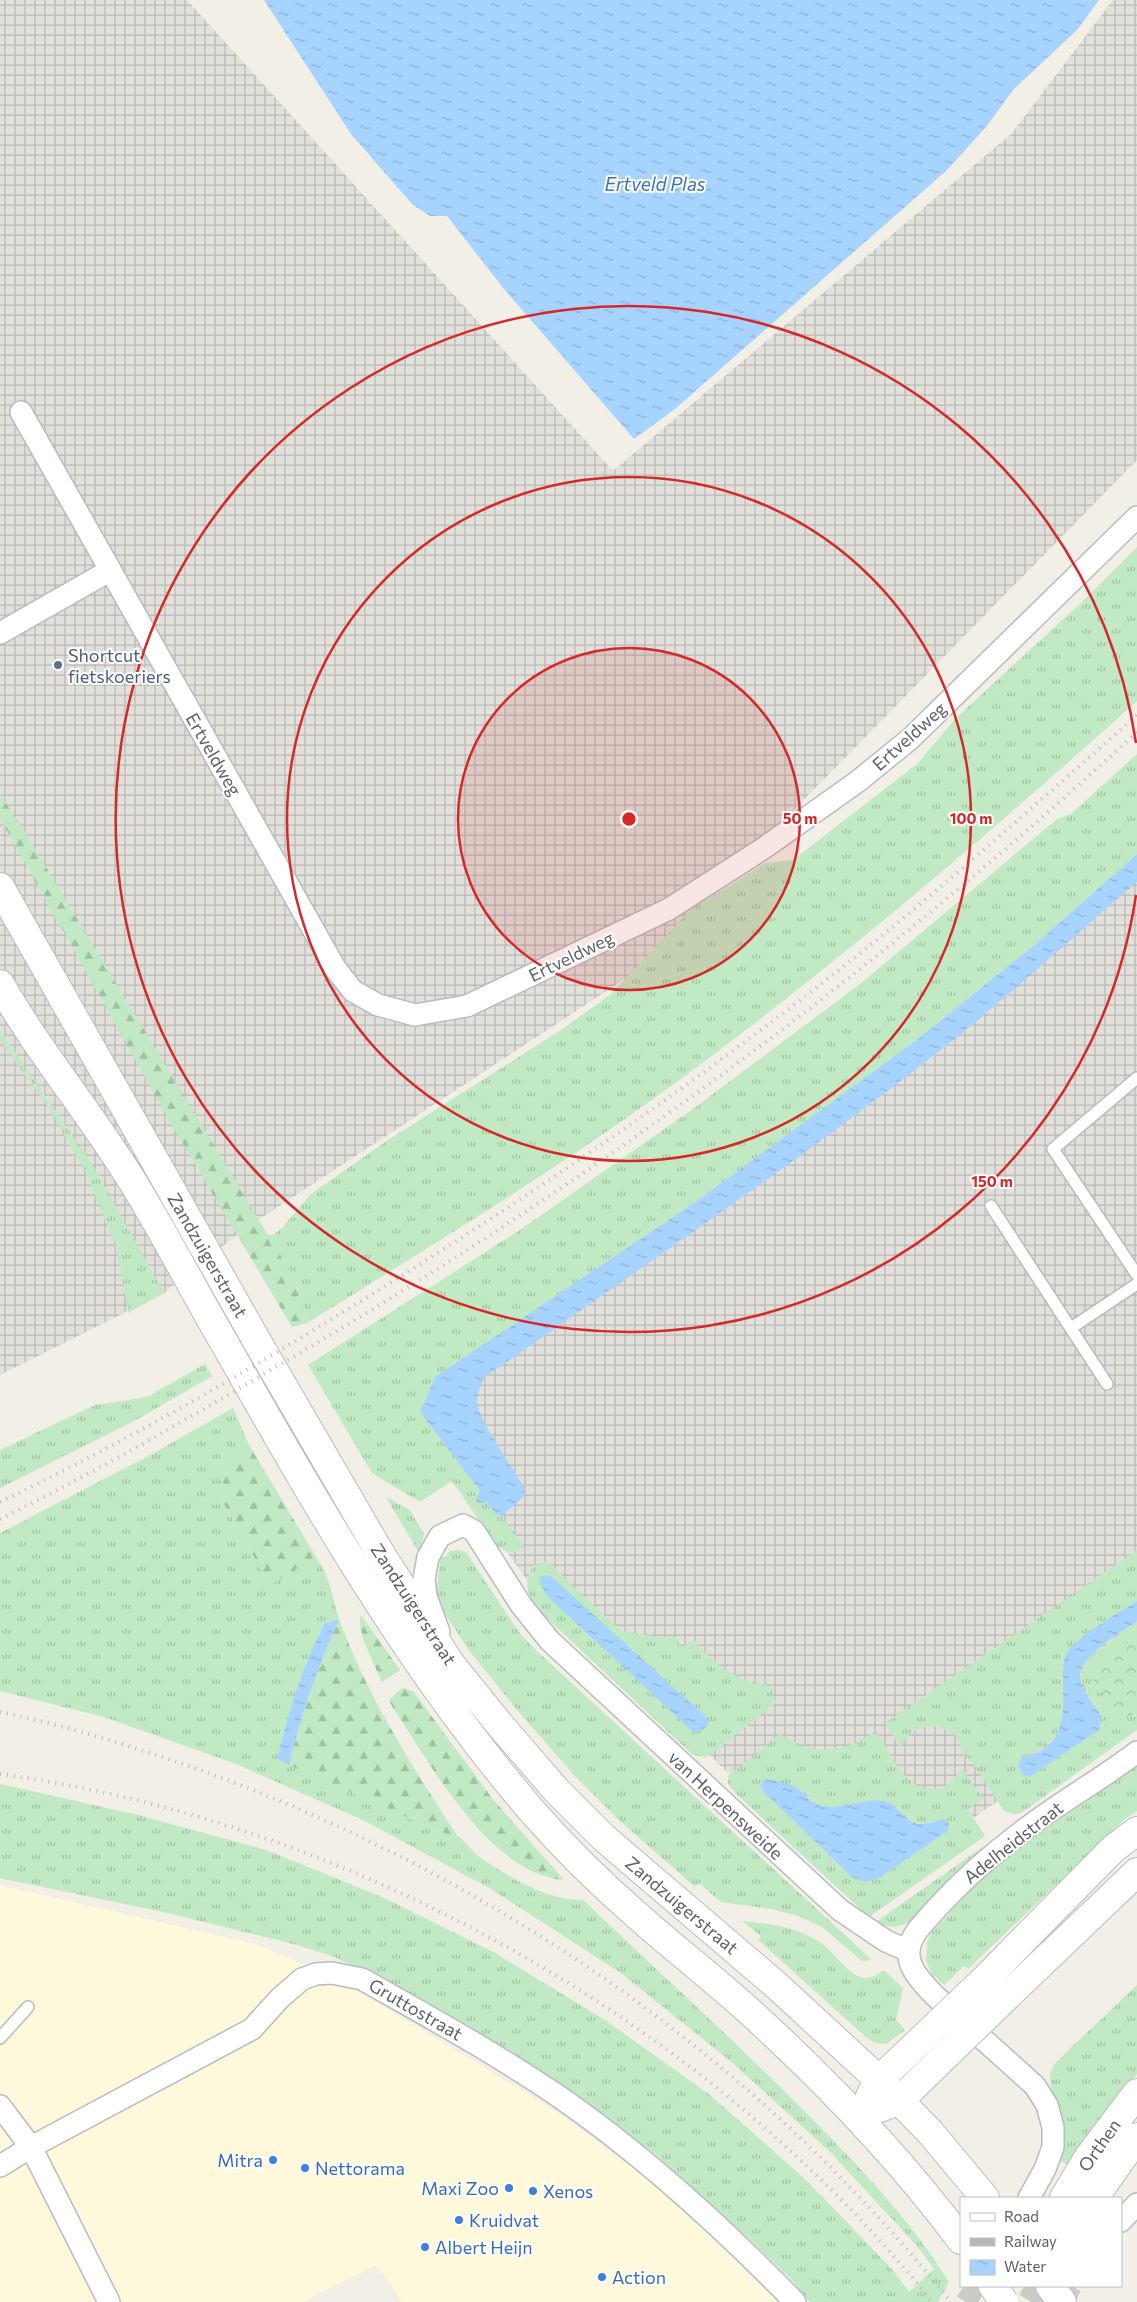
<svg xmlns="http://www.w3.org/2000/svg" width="1137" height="2302" font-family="Commissioner,sans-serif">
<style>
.commercial{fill:#fff9dc}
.industrial{fill:url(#industrial-grid)}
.grass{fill:url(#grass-tufts);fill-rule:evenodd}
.forest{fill:url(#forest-firs)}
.park{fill:url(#park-crowns)}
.water{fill:url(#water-ripples)}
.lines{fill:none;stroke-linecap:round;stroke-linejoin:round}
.street-tunnel{stroke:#ccccc6;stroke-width:21;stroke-dasharray:21 11;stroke-linecap:butt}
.secondary-tunnel{stroke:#ccccc6;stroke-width:28;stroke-dasharray:28 14;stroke-linecap:butt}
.lane-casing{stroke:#b8bbc0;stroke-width:14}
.street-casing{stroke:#b8bbc0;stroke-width:24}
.secondary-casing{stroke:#b9bcc2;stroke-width:30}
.lane{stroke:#fff;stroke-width:11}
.street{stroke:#fff;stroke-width:21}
.secondary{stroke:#fff;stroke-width:28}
.rail{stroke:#b7b8b8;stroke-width:4;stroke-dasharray:1 6;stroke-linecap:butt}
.secondary-bridge-casing{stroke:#b9bcc2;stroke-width:30;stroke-linecap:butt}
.secondary-bridge{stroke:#fff;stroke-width:28}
.ring{fill:none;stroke:#d62828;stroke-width:2.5}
.service-dot{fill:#5c6f8a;stroke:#fff;stroke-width:2}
.shop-dot{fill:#3f7fe0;stroke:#fff;stroke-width:2}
.labels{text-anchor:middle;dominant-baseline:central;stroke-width:4;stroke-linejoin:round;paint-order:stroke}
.service-label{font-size:18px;fill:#4e5e75;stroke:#fff;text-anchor:start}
.street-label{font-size:18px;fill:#5d6167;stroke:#fff}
.shop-label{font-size:18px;fill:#366cbe;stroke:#fff;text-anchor:start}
.water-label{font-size:19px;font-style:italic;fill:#3b72b9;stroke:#fff}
.centre{fill:#d62828;stroke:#fff;stroke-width:2.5}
.ring-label{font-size:15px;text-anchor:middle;font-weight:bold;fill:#d62828;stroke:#fff;stroke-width:4;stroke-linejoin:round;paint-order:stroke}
</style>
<defs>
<pattern id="industrial-grid" width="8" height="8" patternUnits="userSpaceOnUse" patternTransform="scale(1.25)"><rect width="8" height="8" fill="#e1e0da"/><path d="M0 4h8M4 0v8" fill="none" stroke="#bab9b5"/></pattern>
<pattern id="grass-tufts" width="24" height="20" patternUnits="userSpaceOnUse" patternTransform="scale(1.25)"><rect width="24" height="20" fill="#c1e9c3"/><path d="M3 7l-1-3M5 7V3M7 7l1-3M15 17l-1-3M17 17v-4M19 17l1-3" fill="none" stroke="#a0c0a2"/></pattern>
<pattern id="forest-firs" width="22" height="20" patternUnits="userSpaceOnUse" patternTransform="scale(1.25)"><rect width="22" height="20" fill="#c1e9c3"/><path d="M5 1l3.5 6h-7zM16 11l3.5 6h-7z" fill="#a0c0a2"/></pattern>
<pattern id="park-crowns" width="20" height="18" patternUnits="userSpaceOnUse" patternTransform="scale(1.25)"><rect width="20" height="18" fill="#c1e9c3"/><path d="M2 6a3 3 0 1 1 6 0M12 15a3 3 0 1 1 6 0" fill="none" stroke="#a0c0a2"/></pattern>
<pattern id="water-ripples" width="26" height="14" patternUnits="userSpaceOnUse" patternTransform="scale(1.25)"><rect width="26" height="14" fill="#a7d4ff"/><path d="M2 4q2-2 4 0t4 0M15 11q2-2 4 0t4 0" fill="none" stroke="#8bafd2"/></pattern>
</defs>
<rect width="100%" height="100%" fill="#f1efe6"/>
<path class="commercial" d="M 0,1885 L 259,1945 L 345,1983 L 559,2113 L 677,2201 L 778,2302 L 402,2302 L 377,2265 L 302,2302 L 0,2302 Z"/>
<path class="industrial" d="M 0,0 L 187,0 L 613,471 L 1012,133 L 1113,0 L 1137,0 L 1137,460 L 634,973 L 243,1230 L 164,1293 L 0,1375 Z
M 1137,868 L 1137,1697 L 1122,1716 L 858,1897 L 530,1584 L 409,1417 Z"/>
<path class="grass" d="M 1137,547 L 1137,701 C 988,835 836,965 674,1084 C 556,1170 431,1246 307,1323 L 298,1285 L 265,1234 L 273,1235 L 281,1229 L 311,1194 L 385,1142 L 558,1032 L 610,995 L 690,910 L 765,863 L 793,860 L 917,764 L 956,718 L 1085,599 Z
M 1137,754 L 1137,854 L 1032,947 L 918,1039 L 697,1201 L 420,1412 L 480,1491 C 485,1501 491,1512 502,1516 L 524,1547 C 514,1555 505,1552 496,1545 L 452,1481 L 420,1502 L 372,1473 L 308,1365 L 520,1230 L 693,1109 L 860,984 L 1057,819 L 1071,814 Z
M 0,1030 L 92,1164 L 164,1293 L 128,1313 L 117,1249 L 85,1171 L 47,1105 L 0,1040 Z
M 205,1364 L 212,1376 L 136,1420 L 0,1488 L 0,1450 L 95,1405 L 147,1397 Z
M 233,1408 L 249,1445 L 228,1467 L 223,1481 L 224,1504 L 270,1584 L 316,1557 C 329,1574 333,1598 339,1619 L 325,1623 L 277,1759 L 440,1832 C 446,1833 454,1834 459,1837 C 466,1842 471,1850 478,1856 C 508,1877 546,1900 583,1900 C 659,1972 737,2043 810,2117 C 861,2168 911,2221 949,2282 L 938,2302 L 810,2302 L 791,2279 L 745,2235 L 655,2154 L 577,2096 L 373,1975 L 332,1956 L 297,1945 L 168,1913 L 0,1878 L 0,1784 L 138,1815 L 266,1850 L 382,1897 L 495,1953 L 605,2020 L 710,2095 L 804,2178 L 892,2269 L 909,2292 L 934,2269 L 918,2247 L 831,2153 L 734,2064 L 621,1973 L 491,1889 L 365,1821 L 236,1764 L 104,1717 L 0,1691 L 0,1533 L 154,1453 Z
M 386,1497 L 410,1510 L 424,1534 L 419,1553 Z
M 458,1550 L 466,1552 L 521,1635 L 539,1653 L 872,1960 L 862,1961 L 822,1927 L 801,1917 L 772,1909 L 721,1902 L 699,1883 L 695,1887 L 619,1820 L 573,1774 L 517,1710 L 468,1649 L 440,1606 L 436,1592 L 441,1556 L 445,1557 L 450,1551 Z
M 1137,1550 L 1137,1601 L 1075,1642 L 1067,1653 L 1063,1664 L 1063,1724 L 1057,1737 L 1036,1753 L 1028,1754 L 1018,1766 L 1094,1734 L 1090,1699 L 1080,1675 L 1082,1665 L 1097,1651 L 1137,1621 L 1137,1730 L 1021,1813 L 1014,1814 L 1004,1811 L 970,1759 L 964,1757 C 962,1750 960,1740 954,1735 C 934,1719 911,1725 901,1748 L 885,1723 Z
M 546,1561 L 621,1631 L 659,1637 L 676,1637 L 682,1647 L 694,1640 C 714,1666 738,1681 771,1686 L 776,1703 L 713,1753 L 706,1757 L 693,1755 L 555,1626 C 537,1607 516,1592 534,1565 L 540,1565 ZM 547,1596 L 697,1733 L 692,1731 Z
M 876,1731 C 890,1752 906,1793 936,1789 C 947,1787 955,1779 959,1770 L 964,1771 L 980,1794 L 985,1797 L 968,1809 L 985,1836 L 869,1917 L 735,1793 L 728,1784 L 728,1776 L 780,1734 C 816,1756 841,1754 876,1731 ZM 760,1786 C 770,1786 791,1786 799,1789 C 810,1794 812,1806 828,1807 C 851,1808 868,1796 892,1805 C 908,1811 904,1825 928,1823 L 853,1878 L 763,1791 Z
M 1137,1767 L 1137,1811 L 1125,1819 L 968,1969 L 964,1966 L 944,1985 L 935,1976 L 933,1978 L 926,1960 L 927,1942 L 932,1932 L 965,1896 L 995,1867 L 1025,1843 Z
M 984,1846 L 981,1852 L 916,1918 C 902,1927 892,1930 876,1922 Z
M 742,1921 C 772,1924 802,1927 826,1947 C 834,1954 847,1971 857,1976 C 867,1981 875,1976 884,1970 L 903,1988 L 896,2020 L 905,2030 L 886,2044 L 875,2043 L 867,2038 L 758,1940 L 761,1936 Z
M 1137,1985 L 1137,2074 L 1068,2166 L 1060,2160 C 1063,2147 1065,2135 1063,2121 C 1059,2101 1041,2081 1056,2062 Z"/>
<path class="forest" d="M 0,794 L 26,834 L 298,1285 L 307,1323 L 292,1327 L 174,1129 L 0,818 Z
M 249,1445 L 316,1557 L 270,1585 L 224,1504 L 223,1481 L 228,1467 Z
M 361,1615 L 400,1670 L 382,1682 C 376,1667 355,1630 361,1615 Z
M 339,1619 C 368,1698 412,1766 458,1837 L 440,1832 L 289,1765 C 301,1714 319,1666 339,1619 Z
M 402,1688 L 413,1691 L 492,1798 L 564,1880 C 489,1874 430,1763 392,1706 L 389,1700 Z"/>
<path class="park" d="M 1137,1637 L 1137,1711 L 1120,1724 L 1090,1675 L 1097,1663 Z"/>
<path class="water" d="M 264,0 L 1099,0 L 1077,30 L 1013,90 L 986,127 L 946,171 L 675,409 L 634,439 L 504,289 L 447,216 L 430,216 L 412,204 L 351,134 Z
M 1137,854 L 1137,882 C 1073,937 1011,994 946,1046 C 797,1163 639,1269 484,1378 C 481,1386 477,1393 477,1401 C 477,1418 514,1470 524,1487 L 524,1496 L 502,1516 L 496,1514 L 486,1502 L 477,1503 L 476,1499 L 480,1491 L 420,1412 L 435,1377 L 697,1201 L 918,1039 L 1032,947 Z
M 546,1575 L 552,1577 L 705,1716 L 709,1724 C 703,1730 700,1734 692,1731 L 547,1596 L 539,1581 L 542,1576 Z
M 1137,1601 L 1137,1621 C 1123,1631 1078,1658 1080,1676 C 1082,1691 1094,1705 1102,1717 L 1099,1730 L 1029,1777 L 1022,1774 L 1018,1765 L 1022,1757 C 1027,1755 1032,1755 1037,1753 C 1067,1739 1063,1708 1063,1680 C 1063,1670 1063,1662 1067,1653 C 1076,1637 1120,1612 1137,1601 Z
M 339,1619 C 319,1666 301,1714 289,1765 L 277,1759 C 289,1712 302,1666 325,1623 Z
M 765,1779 C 778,1781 790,1782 801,1791 C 805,1795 810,1801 815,1804 C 836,1813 861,1798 883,1801 C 898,1803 904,1821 918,1824 C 926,1825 937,1821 945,1819 L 949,1825 L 948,1831 L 879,1878 L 866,1882 L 853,1878 L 763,1791 L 760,1786 Z"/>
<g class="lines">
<path class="street-tunnel" d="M 966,2302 L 976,2286
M 1062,2302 L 1072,2286"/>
<path class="secondary-tunnel" d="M 1031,2302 L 1041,2286"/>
<g class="lane-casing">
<path id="lane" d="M 1137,1078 L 1053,1149 L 1137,1275
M 991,1206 L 1107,1384
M 1071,1328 L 1137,1284
M 0,2038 L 28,2007"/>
</g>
<g class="street-casing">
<path id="street" d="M 21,412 L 335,968 L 353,991 L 378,1005 L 415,1015 L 467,1006 L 669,909 L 764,848 L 857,782 L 910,739 L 1137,517
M 0,633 L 109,571
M 439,1632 L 426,1596 L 424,1579 L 428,1557 L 440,1536 L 463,1525 L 474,1531 L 521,1605 L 550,1641 L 840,1910 L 886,1941 L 909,1951
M 0,2106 L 31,2147 L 109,2302
M 0,2166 L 31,2147 L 252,2029 L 280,1998 L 302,1979 L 316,1974 L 332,1973 L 362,1979 C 429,2017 497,2054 561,2098 C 646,2157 722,2227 795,2302
M 1029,2198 L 1045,2169 L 1053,2147 L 1053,2127 L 1047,2105 L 1035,2086 L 934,1995 C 922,1982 907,1968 909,1950 C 911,1933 926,1921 936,1909 C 969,1873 1006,1842 1046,1814 C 1076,1793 1108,1774 1137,1752
M 1121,2221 L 1137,2204"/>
</g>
<g class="secondary-casing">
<path id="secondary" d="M 0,887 L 258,1343 L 379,1551 L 450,1663 L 500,1725 L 557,1791 L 604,1838 L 776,1985 L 879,2080 L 930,2132 L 985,2198
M 0,984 C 40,1054 92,1115 134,1184 C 166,1236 194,1291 225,1344 C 317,1506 410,1669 532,1811 C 565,1849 602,1885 640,1918 C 676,1950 714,1979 749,2011 C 826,2081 899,2157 961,2240
M 984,1980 L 1113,1849 L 1137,1831
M 1003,2000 L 1137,1872
M 870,2096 L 879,2080 L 921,2040
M 857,2117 L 900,2100 L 940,2061
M 1064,2198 L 1088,2158 L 1137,2093
M 1094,2198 L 1137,2137
M 1050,2286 L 1062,2302"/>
</g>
<use href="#lane" class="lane"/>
<use href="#street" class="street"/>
<use href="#secondary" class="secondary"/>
<path class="rail" d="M 0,1502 C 138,1436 271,1358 401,1276 C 572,1169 738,1053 895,925 C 977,857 1057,786 1137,715
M 0,1519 C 96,1472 189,1418 281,1364 C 588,1185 875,974 1137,732
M 0,1712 C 69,1726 137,1748 203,1771 C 495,1877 757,2059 951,2302
M 0,1774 C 353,1822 711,2024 932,2302"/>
<g class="secondary-bridge-casing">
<path id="secondary-bridge" d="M 921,2040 L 984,1980
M 940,2061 L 1003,2000
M 993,2286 L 1004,2302"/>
</g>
<use href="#secondary-bridge" class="secondary-bridge"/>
</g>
<circle cx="629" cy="819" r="171" fill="#d62828" fill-opacity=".12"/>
<g class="ring">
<circle cx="629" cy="819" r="171"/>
<circle cx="629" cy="819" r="342"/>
<path d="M1136 895A513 513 0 1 1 1136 743"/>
</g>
<circle class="service-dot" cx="58" cy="665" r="5"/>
<g class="shop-dot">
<circle cx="273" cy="2160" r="5"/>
<circle cx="305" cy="2168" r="5"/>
<circle cx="509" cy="2188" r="5"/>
<circle cx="533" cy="2191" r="5"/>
<circle cx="459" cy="2220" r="5"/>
<circle cx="425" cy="2247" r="5"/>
<circle cx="602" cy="2277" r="5"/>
</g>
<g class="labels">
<g class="service-label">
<text x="68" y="655">Shortcut<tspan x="68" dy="21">fietskoeriers</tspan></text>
</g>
<g class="street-label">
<text transform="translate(909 736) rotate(-42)">Ertveldweg</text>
<text transform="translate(214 754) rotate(60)">Ertveldweg</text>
<text transform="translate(571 956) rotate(-26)">Ertveldweg</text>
<text transform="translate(208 1255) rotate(60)">Zandzuigerstraat</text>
<text transform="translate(414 1604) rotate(57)">Zandzuigerstraat</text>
<text transform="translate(726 1805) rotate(43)">van Herpensweide</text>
<text transform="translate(1013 1842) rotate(-38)">Adelheidstraat</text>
<text transform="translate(682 1905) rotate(40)">Zandzuigerstraat</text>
<text transform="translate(416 2009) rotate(30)">Gruttostraat</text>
<text transform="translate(1099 2145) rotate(-55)">Orthen</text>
</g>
<g class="shop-label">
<text x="263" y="2160" text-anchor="end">Mitra</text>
<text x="315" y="2168">Nettorama</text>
<text x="499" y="2188" text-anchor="end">Maxi Zoo</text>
<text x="543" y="2191">Xenos</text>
<text x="469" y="2220">Kruidvat</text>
<text x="435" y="2247">Albert Heijn</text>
<text x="612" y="2277">Action</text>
</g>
<g class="water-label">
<text x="655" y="183">Ertveld Plas</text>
</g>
</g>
<circle cx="629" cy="819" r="8" class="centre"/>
<g class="ring-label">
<text x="800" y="824">50 m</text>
<text x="971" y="824">100 m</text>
<text x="992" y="1187">150 m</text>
</g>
<rect x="960" y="2197" width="162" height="90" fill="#ffffff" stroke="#bec0c2"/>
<rect x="970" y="2213" width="25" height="8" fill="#ffffff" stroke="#bec0c2"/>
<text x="1004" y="2222" font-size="15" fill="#5d6167">Road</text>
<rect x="970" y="2238" width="25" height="8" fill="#b7b8b8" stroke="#bec0c2"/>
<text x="1004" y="2247" font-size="15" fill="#5d6167">Railway</text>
<rect x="970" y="2260" width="25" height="15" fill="url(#water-ripples)" stroke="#bec0c2"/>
<text x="1004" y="2272" font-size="15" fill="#5d6167">Water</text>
</svg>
